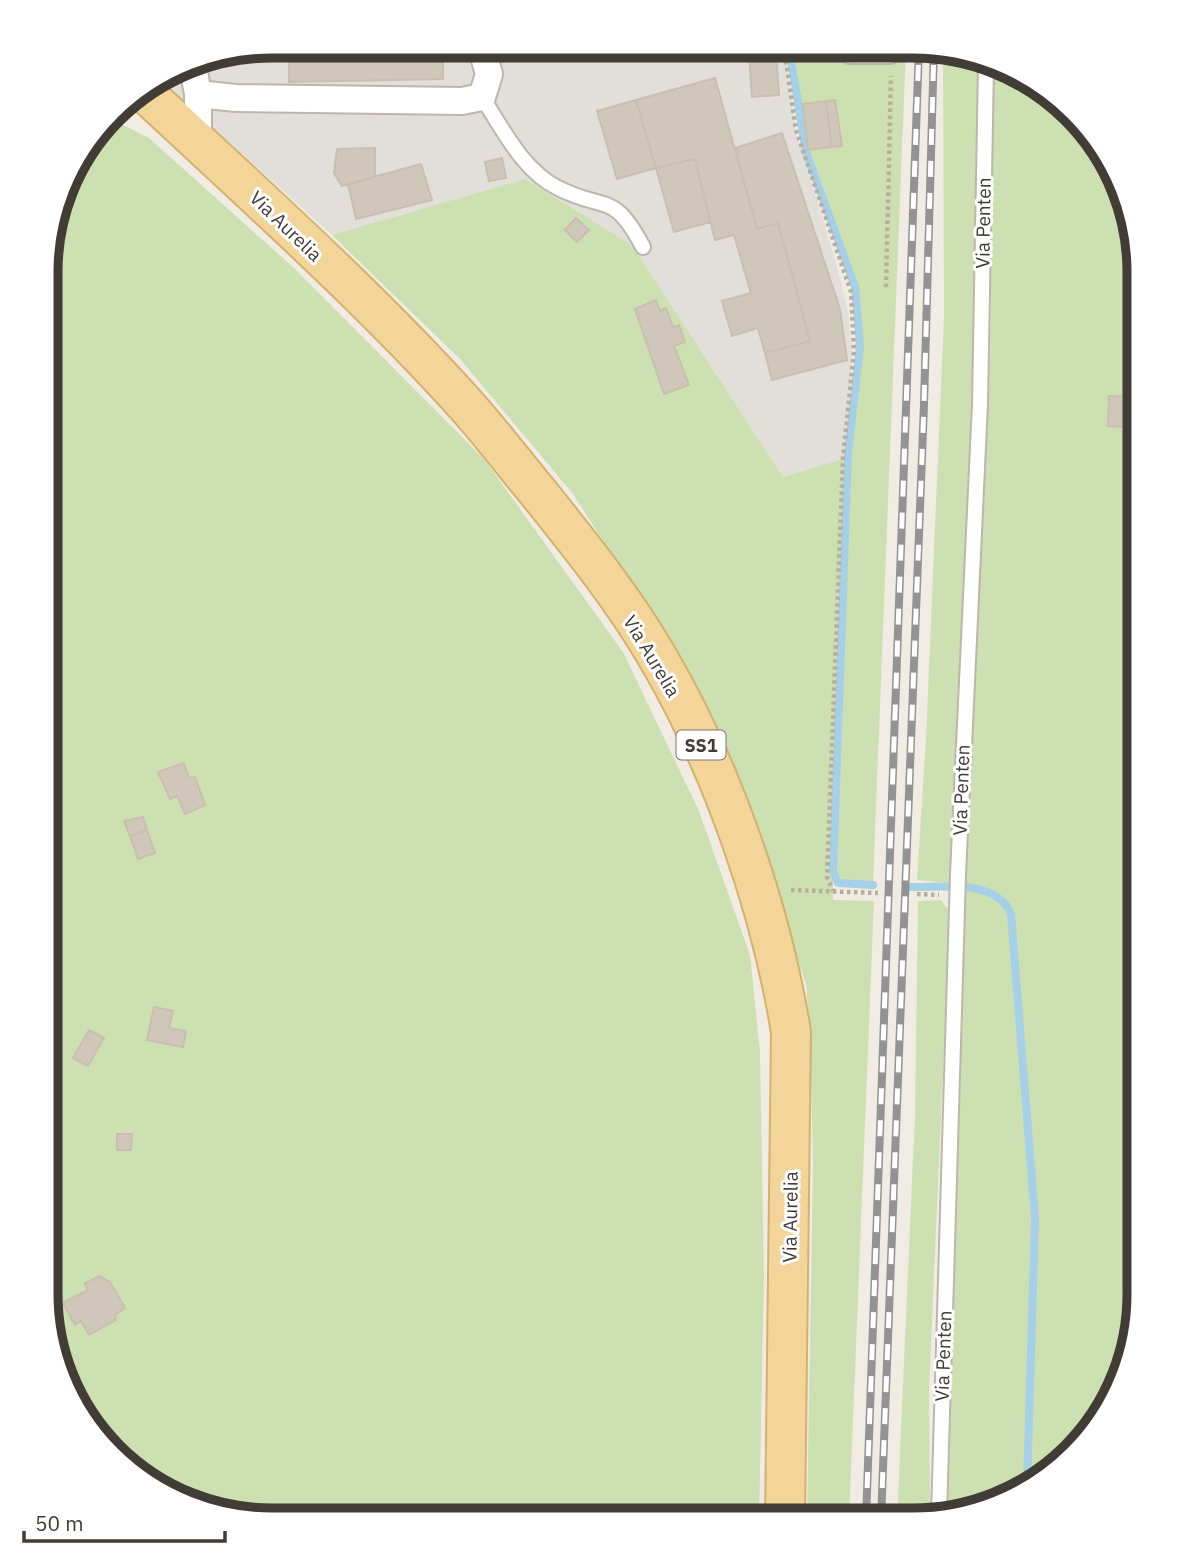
<svg xmlns="http://www.w3.org/2000/svg" width="1185" height="1566" font-family="'IBM Plex Sans',sans-serif">
<style>
.industrial{fill:#e2ded9}
.green{fill:#cde0b1}
.lines{fill:none;stroke-linecap:round;stroke-linejoin:round}
.stream{stroke:#a6d0e7;stroke-width:8}
.building{fill:#d0c7bb;stroke:#cabeaf;stroke-width:2}
.service-casing{stroke:#bdb6ab;stroke-width:18}
.minor-casing{stroke:#bdb6ab;stroke-width:30}
.primary-casing{stroke:#d5b16d;stroke-width:42}
.path{stroke:#baae9b;stroke-width:4.5;stroke-dasharray:3.5 3.5;stroke-linecap:butt}
.service{stroke:#fff;stroke-width:14}
.minor{stroke:#fff;stroke-width:26}
.primary{stroke:#f3d59a;stroke-width:38}
.rail-casing{stroke:#939393;stroke-width:8}
.rail{stroke:#fff;stroke-width:5;stroke-dasharray:16;stroke-linecap:butt}
.labels{text-anchor:middle;dominant-baseline:central;stroke-width:6;stroke-linejoin:round;paint-order:stroke}
.shield{fill:#fff;stroke:#7a7672;stroke-width:2}
.shield-label{font-size:18px;font-weight:bold;fill:#413c35}
.street-label{font-size:19px;fill:#413c35;stroke:#fff}
.rim{fill:none;stroke:#413c35;stroke-width:9}
</style>
<rect width="100%" height="100%" fill="#f0ece4"/>
<path class="industrial" d="M 272,46 L 785,47 L 796,133 L 835,259 L 848,312 L 852,352 L 851,457 L 783,477 L 632,245 L 525,179 L 332,235 L 160,80 L 199,58 Z"/>
<path class="green" d="M 794,47 L 906,47 L 873,883 L 839,882 L 835,871 L 842,674 L 833,871 L 833,900 L 874,901 L 849,1520 L 807,1520 L 813,1165 L 810,1028 L 806,984 L 779,901 L 627,578 L 573,494 L 460,359 L 332,235 L 525,179 L 632,245 L 783,477 L 850,457 L 862,346 L 859,290 L 807,149 Z
M 943,47 L 981,63 L 968,504 L 950,883 L 917,880 L 926,738 L 944,316 Z
M 994,68 L 1051,92 L 1116,171 L 1139,271 L 1139,1310 L 1101,1420 L 1014,1497 L 948,1512 L 961,987 L 990,364 Z
M 105,123 L 123,125 L 149,138 L 294,268 L 484,459 L 623,652 L 699,811 L 750,955 L 760,1052 L 764,1274 L 759,1520 L 243,1519 L 146,1482 L 69,1395 L 46,1295 L 47,242 L 76,159 Z
M 941,900 L 950,912 L 929,1389 L 930,1517 L 897,1520 L 915,1114 L 918,901 Z"/>
<g class="lines">
<path class="stream" d="M 789,47 L 806,152 L 855,287 L 860,346 L 848,453 L 833,871 L 838,883 L 873,885
M 909,887 C 942,888 996,878 1011,914 L 1035,1218 L 1027,1486"/>
</g>
<path class="building" d="M 289,46 L 443,46 L 443,79 L 289,82 Z
M 803,47 L 822,47 L 822,56 L 803,56 Z
M 776,52 L 779,95 L 752,97 L 749,54 Z
M 715,78 L 757,229 L 778,223 L 810,341 L 765,353 L 758,328 L 732,336 L 722,301 L 751,293 L 734,235 L 715,240 L 695,159 L 656,168 L 636,100 Z
M 636,100 L 656,168 L 617,179 L 597,111 Z
M 835,100 L 842,146 L 832,147 L 826,101 Z
M 826,101 L 832,147 L 808,150 L 803,104 Z
M 782,133 L 840,309 L 847,360 L 772,380 L 765,353 L 810,341 L 778,223 L 757,229 L 735,148 Z
M 375,148 L 375,177 L 342,186 L 334,173 L 337,149 Z
M 502,158 L 506,178 L 489,181 L 485,162 Z
M 695,159 L 710,222 L 674,232 L 656,168 Z
M 421,164 L 432,200 L 356,219 L 348,184 Z
M 576,218 L 589,230 L 577,242 L 565,230 Z
M 656,300 L 660,311 L 666,308 L 673,327 L 679,325 L 685,342 L 674,346 L 689,385 L 664,394 L 635,309 Z
M 1109,396 L 1139,397 L 1139,428 L 1108,426 Z
M 184,763 L 189,778 L 195,777 L 205,805 L 185,814 L 177,796 L 170,799 L 158,772 Z
M 143,817 L 147,830 L 130,836 L 124,821 Z
M 147,830 L 155,853 L 138,859 L 130,836 Z
M 154,1007 L 173,1011 L 169,1028 L 186,1031 L 183,1047 L 147,1040 Z
M 89,1030 L 104,1038 L 88,1066 L 73,1058 Z
M 117,1134 L 132,1134 L 131,1150 L 117,1150 Z
M 99,1276 L 110,1282 L 125,1308 L 115,1315 L 116,1320 L 89,1335 L 81,1321 L 75,1325 L 63,1303 L 88,1290 L 85,1284 Z"/>
<g class="lines">
<g class="service-casing">
<path id="service" d="M 849,56 L 891,56
M 482,97 C 502,128 523,171 558,188 C 605,212 613,190 643,247
M 939,1515 L 958,874 L 980,404 L 986,65"/>
</g>
<g class="minor-casing">
<path id="minor" d="M 192,61 L 198,94 L 198,143
M 198,94 L 236,98 L 462,101 L 482,97 L 489,74 L 481,46"/>
</g>
<g class="primary-casing">
<path id="primary" d="M 142,90 C 252,193 366,294 466,405 C 492,434 516,466 541,496 C 582,547 625,601 658,658 C 722,767 771,908 791,1032 L 785,1520"/>
</g>
<path class="path" d="M 784,47 L 796,130 L 851,292 L 854,351 L 843,458 L 827,877 L 833,891
M 886,287 L 891,76
M 791,890 L 878,893
M 917,894 L 939,895"/>
<use href="#service" class="service"/>
<use href="#minor" class="minor"/>
<use href="#primary" class="primary"/>
<g class="rail-casing">
<path id="rail" d="M 866,1520 L 919,47
M 881,1520 L 924,404 L 934,47"/>
</g>
<use href="#rail" class="rail"/>
</g>
<g class="labels">
<rect class="shield" x="676.5" y="730.5" width="49" height="29" rx="5"/>
<g class="shield-label">
<text x="701" y="745">SS1</text>
</g>
<g class="street-label">
<text transform="translate(983 223) rotate(-89)">Via Penten</text>
<text transform="translate(286 226) rotate(44)">Via Aurelia</text>
<text transform="translate(652 656) rotate(59)">Via Aurelia</text>
<text transform="translate(961 790) rotate(-88)">Via Penten</text>
<text transform="translate(790 1217) rotate(-89)">Via Aurelia</text>
<text transform="translate(943 1356) rotate(-88)">Via Penten</text>
</g>
</g>
<path d="M0 0H1185V1566H0ZM272 58H913A214 214 0 0 1 1127 272V1294A214 214 0 0 1 913 1508H272A214 214 0 0 1 58 1294V272A214 214 0 0 1 272 58Z" fill="#fff" fill-rule="evenodd"/>
<path class="rim" d="M272 58H913A214 214 0 0 1 1127 272V1294A214 214 0 0 1 913 1508H272A214 214 0 0 1 58 1294V272A214 214 0 0 1 272 58Z"/>
<path d="M24 1531v10h201v-10" fill="none" stroke="#413c35" stroke-width="3.5"/>
<text x="35" y="1531" font-size="21" fill="#413c35" stroke="#ffffff" stroke-width="5" paint-order="stroke">50 m</text>
</svg>
